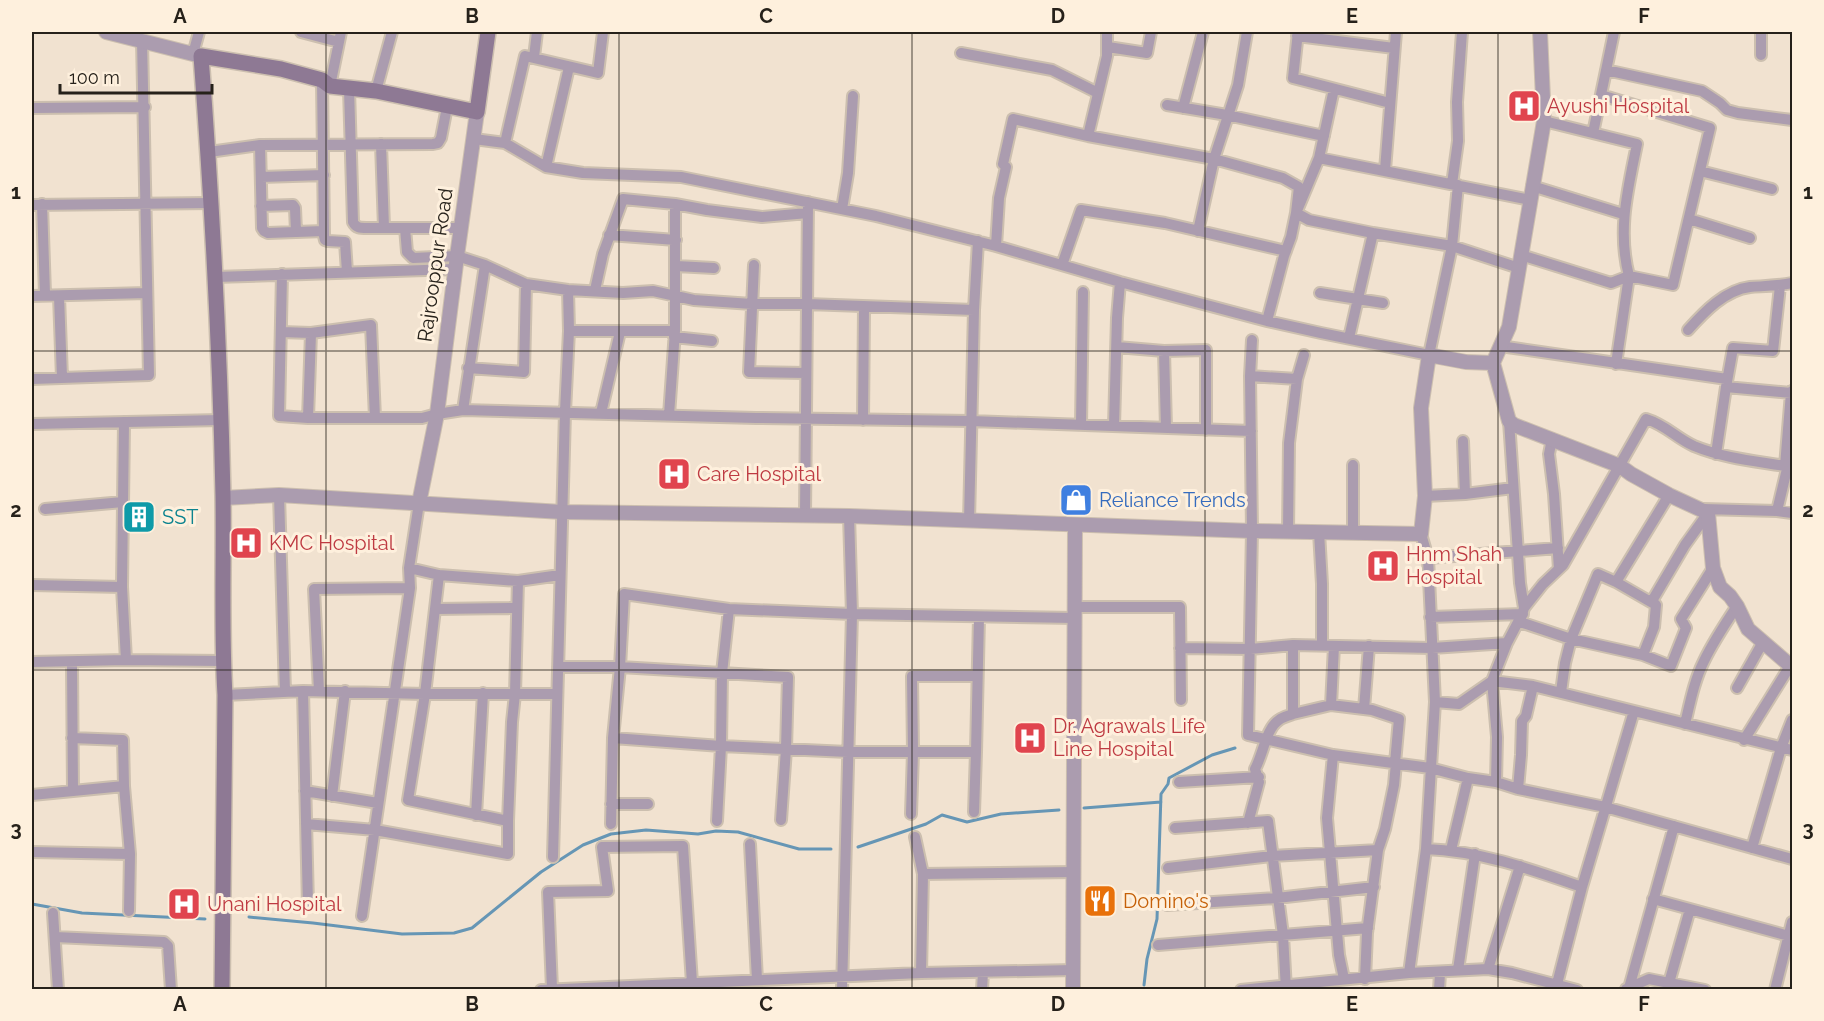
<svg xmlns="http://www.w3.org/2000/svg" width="1824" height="1021" font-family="Raleway,sans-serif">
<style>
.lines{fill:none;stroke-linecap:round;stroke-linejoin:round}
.stream{stroke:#6696b5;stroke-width:3}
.minor-casing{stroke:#ccbfaf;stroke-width:14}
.tertiary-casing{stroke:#ccbfaf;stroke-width:16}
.secondary-casing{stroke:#ccbfaf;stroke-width:18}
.minor{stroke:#ab9caf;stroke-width:10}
.tertiary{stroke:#ab9caf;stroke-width:14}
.secondary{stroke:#8e7994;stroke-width:15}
.grid{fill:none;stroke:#26211a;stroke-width:1.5;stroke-opacity:0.55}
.labels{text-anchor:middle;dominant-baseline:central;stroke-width:6;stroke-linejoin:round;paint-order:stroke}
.health-label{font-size:20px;fill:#be3a42;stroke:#fef0dd;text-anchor:start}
.street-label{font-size:20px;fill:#26211a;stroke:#fef0dd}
.shop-label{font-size:20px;fill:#366cbe;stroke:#fef0dd;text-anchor:start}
.culture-label{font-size:20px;fill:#0d838f;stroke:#fef0dd;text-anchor:start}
.food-label{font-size:20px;fill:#c56008;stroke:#fef0dd;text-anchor:start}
.neatline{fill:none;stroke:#26211a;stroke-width:2}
.grid-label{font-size:20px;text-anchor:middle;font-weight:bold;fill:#26211a}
</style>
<rect width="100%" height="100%" fill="#f1e2d0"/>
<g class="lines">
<path class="stream" d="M 1084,808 L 1161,802
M 858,847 L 926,824 L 942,815 L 967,822 L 1001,814 L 1059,810
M 32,904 L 82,913 L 205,919
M 249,917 L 313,923 L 402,934 L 454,933 L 472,928 L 541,872 L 583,845 L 611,834 L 646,830 L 698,834 L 716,831 L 738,832 L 799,849 L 831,849
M 1144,985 L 1147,959 L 1157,919 L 1161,794 L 1168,784 L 1169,778 L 1212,755 L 1235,748"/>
<g class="minor-casing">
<path id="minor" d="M 301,32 L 339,42
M 1298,32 L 1293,78 L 1390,103
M 1761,32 L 1761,55
M 1297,36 L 1394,48
M 1108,47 L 1147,53 L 1151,32
M 961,53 L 1052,70 L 1098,93
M 193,54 L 199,32
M 534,57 L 537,32
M 1606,70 L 1702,91 L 1720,103 L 1727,110 L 1738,113 L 1792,120
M 322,80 L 324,236 L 325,240 L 328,241 L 345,242 L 347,272
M 330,86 L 341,32
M 349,89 L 353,222 C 356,228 360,228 367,228 L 461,228
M 376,91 L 392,32
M 1167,105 L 1227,115 L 1324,136
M 32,108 L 145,107
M 1183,108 L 1203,32
M 1544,121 L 1637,144 C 1628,189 1617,230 1629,276 L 1616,364
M 1593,133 L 1614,32
M 1088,136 L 1107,56 L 1107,32
M 474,139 L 505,143 L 546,167 L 583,173 L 681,177 L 876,216 L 996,246 L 1120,282 L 1267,321 L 1321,333 L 1429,355 L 1452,246 L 1458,185
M 505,143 L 525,56 L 598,73 L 603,32
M 381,144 L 384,228
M 260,145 L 262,228 L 264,231 L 268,233 L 324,231
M 209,152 L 260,145 L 433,144 L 438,143 L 441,138 L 447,107
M 1319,158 L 1530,200
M 546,167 L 569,67
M 1385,170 L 1396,32
M 1700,171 L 1772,189
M 261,177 L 324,175
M 1452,184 L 1458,141 L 1457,102 L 1462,32
M 1532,186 L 1623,214
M 42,204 L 45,294
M 32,205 L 211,203
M 261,206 L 293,205 L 295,208 L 296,232
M 842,209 L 848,173 L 853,96
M 1689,219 L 1750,238
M 405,228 L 407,252 L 413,258 L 457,256 L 485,265 L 526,284 L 568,290 L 623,293 L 653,291 L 694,300 L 752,304 L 807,304 L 974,310
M 1198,231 L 1214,159 L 1238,85 L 1247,32
M 609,235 L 676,240
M 996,246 L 999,198 L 1006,167 L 1003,164 L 1013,119 L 1088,136 L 1214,159 L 1283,178 L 1299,187 L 1296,213 L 1309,220 L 1373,233 L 1452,246 L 1519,268
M 1521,255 L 1611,283 L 1629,276 L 1673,285 L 1710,128 L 1601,95
M 754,265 L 749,372 L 806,373
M 1062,265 L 1081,210 L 1165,223 L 1286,251
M 676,266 L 714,268
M 282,274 L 279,416 L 308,418 L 422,418 L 437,414 L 463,410 L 756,418 L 971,421 L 1251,431
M 215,277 L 455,269
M 1780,286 L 1773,351 L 1733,348 L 1726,387 L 1791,393
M 595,290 L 603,254 L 623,199 L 675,204 L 707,210 L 762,217 L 808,213
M 1320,293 L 1383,303
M 32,296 L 147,293
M 59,296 L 62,378
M 1267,321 L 1284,256 L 1291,237 L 1296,213 L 1319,158 L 1334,89
M 1688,330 C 1704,312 1725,290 1750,287 C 1764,286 1778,286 1792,283
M 569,331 L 675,331
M 281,332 L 311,333 L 371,325 L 375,418
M 674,337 L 712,341
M 1349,338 L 1373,233
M 1500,346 L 1727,379
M 1117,347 L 1164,351 L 1206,350 L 1206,430
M 1164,351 L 1166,428
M 1304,355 L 1297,379 L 1250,376 L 1252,531 L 1248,735 L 1333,755 L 1430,768 L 1468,778
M 468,368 L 524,372 L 526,284
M 1250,376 L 1252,340
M 32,379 L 149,375 L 142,40
M 1792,391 L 1791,393 L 1785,466 L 1787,469 L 1777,511 L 1792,513
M 463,410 L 485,265
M 601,413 L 620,332
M 669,415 L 675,331 L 675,204
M 308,418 L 311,333
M 863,420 L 864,307
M 1509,421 L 1520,583 L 1524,608
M 124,422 L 122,587 L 126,660
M 32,424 L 221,420
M 1081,425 L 1083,292
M 1114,426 L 1117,318 L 1120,282
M 1552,439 L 1549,454 L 1554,494 L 1559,569
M 1716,454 L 1726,387
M 1353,465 L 1353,533
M 1465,494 L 1513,488
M 279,495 L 285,692
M 1425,496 L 1465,494 L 1463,441
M 45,509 L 123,502
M 1703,509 L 1777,511
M 805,515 L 808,202
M 969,521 L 974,310 L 978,241
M 1288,532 L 1289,443 L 1297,379
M 1319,532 L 1322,584 L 1322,646
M 1428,558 L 1558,548
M 409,568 L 439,575 L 518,581 L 560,575
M 439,575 L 425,694 L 408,800 L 508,821
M 1616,582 L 1669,495
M 32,585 L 122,587
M 1075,607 L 1180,607 L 1181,700
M 436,609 L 517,608
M 1430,617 L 1523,614
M 1520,622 L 1571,639 L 1643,655 L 1671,666 L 1686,628 L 1681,619 L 1713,568
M 1293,645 L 1293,714 L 1331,705 L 1372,710 L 1399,719 L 1395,763
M 1180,648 L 1250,649 L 1293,645 L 1432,648 L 1507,643
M 1643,655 L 1654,627 L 1656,605 L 1652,601 L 1685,545 L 1708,513
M 32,662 L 126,660 L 223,661
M 72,662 L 73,791
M 558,667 L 620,667 L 788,677 L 786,749 L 781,820
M 1737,688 L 1763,642
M 303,691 L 308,906
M 319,691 L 314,589 L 410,588
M 1561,692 L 1565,663 L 1571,639 L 1598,574 L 1616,582 L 1656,605
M 225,695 L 303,691 L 425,694 L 557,694
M 1435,702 L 1459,704 L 1492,681 L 1533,686 L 1792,750
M 1331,705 L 1334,646
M 1364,709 L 1369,646
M 1685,724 C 1690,703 1694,681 1704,661 C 1713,642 1725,624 1737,606
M 72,738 L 123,740 L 124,786
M 613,738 L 620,667 L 624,594 L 729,609 L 852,614 L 1075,618
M 1744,740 L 1790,666
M 1333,755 L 1327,818 L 1339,955 L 1344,979
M 1179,782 L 1259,777
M 1496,782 L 1497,737 L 1492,681 L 1507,643 L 1518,622 L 1520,622 L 1524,608 L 1543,584 L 1563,565 L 1646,419 C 1666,425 1676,438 1694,446 C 1723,458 1755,461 1785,466
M 1518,789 L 1521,755 L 1522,721 L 1526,716 L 1533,686
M 305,791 L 378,803
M 32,795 L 124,786 L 130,854 L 32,852
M 332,796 L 345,691
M 611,804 L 648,804
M 974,812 L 976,752
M 911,814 L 913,752 L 912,676 L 977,676
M 476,815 L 483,693
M 717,821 L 721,746 L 722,673 L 729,609
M 1248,823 L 1259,782 L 1255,769 C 1263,755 1266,728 1279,720 C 1283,717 1288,716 1293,714
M 306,824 L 375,830 L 508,854 L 508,821 L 512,722 L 515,694 L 518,581
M 611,824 L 613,738 L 721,746 L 848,752 L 976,752 L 979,617
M 1175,828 L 1268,821 L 1283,935 L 1286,990
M 915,837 L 923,874 L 921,973
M 750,844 L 757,980
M 1752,848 L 1781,748 L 1792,720
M 1426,849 C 1480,851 1530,869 1582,887
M 1451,850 L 1468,778 L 1496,782 L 1518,789 L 1605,807 L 1792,859
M 553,857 L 565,412 L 569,331 L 568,290
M 1168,868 L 1272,856 L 1378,850
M 923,874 L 1074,872
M 1653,899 L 1789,936
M 1167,905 L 1277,898 L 1374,887
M 129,911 L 130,854
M 53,913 L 58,990
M 362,916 L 410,588 L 409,568 L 419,503
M 55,937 L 164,942 L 168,946 L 171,990
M 1158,945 L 1368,928
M 1488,969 L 1520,866
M 1458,970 L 1475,854
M 1409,973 L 1426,849 L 1435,702 L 1428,558 L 1421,534
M 1365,979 L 1367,933 L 1378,850 L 1385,829 L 1394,785 L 1396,763
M 1669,983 L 1690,909
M 1557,984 L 1582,887 L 1634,711
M 1629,988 L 1674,826
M 552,989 L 548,892 L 608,891 L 602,847 L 683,846 L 692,983
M 1626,989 L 1649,979 L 1705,990
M 541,990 L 921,973 L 1074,970
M 842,990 L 852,614 L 849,516
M 982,990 L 983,972
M 1241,990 L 1409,973 L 1488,969 L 1512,973 L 1577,990
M 1439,990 L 1440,973
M 1775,990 L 1792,922"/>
</g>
<g class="tertiary-casing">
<path id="tertiary" d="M 106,32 L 201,56
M 1493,363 L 1509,421 L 1514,425 L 1620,466 L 1631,474 L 1669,495 L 1708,513 L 1713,568 L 1720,587 L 1730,596 L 1737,606 L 1748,629 L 1792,667
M 223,498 L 279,495 L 562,512 L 849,516 L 1252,531 L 1421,534 L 1425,496 L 1421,408 L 1429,355 L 1466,362 L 1493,363 L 1509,327 L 1544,121 L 1540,32
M 419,503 L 437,414 L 457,256 L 477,112
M 1073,990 L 1075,525"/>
</g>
<g class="secondary-casing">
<path id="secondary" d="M 222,990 L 225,695 C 221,629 224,562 223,496 C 220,349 212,203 201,56 L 281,69 L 322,80 L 330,86 L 376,91 L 477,112 L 488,32"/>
</g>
<use href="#minor" class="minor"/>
<use href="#tertiary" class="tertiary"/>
<use href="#secondary" class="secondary"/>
</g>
<path class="grid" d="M 326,32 L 326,990M 619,32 L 619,990M 912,32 L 912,990M 1205,32 L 1205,990M 1498,32 L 1498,990M 32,351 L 1792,351M 32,670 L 1792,670"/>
<defs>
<g id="hospital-square" transform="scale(1.725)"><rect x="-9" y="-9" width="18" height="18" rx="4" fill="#e0444e" stroke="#fef0dd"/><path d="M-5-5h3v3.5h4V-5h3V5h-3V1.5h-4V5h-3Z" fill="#fff"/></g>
<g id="shop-square" transform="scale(1.725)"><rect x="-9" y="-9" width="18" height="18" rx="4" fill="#3f7fe0" stroke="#fef0dd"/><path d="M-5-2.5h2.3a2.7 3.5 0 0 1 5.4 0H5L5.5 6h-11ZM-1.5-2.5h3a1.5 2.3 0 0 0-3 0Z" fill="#fff"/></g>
<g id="building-square" transform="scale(1.725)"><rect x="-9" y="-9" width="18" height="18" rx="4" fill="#0f9aa8" stroke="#fef0dd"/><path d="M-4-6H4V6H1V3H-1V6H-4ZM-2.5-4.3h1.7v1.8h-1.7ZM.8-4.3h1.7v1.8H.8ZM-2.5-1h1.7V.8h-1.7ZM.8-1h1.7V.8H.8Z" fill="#fff"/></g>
<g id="restaurant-square" transform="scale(1.725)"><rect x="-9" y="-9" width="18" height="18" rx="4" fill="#e8710a" stroke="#fef0dd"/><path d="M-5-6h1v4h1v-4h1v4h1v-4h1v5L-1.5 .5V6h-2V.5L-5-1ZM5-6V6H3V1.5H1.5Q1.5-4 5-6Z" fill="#fff"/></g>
</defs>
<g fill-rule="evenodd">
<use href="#hospital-square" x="1524" y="106"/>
<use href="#hospital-square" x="674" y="474"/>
<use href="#shop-square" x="1076" y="500"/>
<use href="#building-square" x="139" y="517"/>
<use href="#hospital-square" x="246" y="543"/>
<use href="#hospital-square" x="1383" y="566"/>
<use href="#hospital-square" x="1030" y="738"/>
<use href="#restaurant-square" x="1100" y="901"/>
<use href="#hospital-square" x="184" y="904"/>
</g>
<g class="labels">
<g class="health-label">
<text x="1547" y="106">Ayushi Hospital</text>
<text x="697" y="474">Care Hospital</text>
<text x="269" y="543">KMC Hospital</text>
<text x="1406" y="554">Hnm Shah<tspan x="1406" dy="23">Hospital</tspan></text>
<text x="1053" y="726">Dr. Agrawals Life<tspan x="1053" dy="23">Line Hospital</tspan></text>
<text x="207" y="904">Unani Hospital</text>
</g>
<g class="street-label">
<text transform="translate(435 265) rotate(-82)">Rajrooppur Road</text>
</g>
<g class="shop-label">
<text x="1099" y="500">Reliance Trends</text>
</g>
<g class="culture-label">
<text x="162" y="517">SST</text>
</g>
<g class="food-label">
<text x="1123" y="901">Domino's</text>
</g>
</g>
<rect width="1824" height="1021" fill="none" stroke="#fef0dd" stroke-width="66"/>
<path d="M60 84v9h152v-9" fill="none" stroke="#26211a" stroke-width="3"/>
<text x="69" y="84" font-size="18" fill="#26211a" stroke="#fef0dd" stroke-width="4.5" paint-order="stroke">100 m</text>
<rect x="33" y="33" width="1758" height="955" class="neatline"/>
<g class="grid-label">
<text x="180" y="23">A</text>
<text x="472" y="23">B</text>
<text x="766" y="23">C</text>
<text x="1058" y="23">D</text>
<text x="1352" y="23">E</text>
<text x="1644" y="23">F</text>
<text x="16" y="199">1</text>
<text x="1808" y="199">1</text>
<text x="16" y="517">2</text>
<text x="1808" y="517">2</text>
<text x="16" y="836">3</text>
<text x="1808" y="836">3</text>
<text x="180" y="1011">A</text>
<text x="472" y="1011">B</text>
<text x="766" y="1011">C</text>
<text x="1058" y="1011">D</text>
<text x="1352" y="1011">E</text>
<text x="1644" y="1011">F</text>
</g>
</svg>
